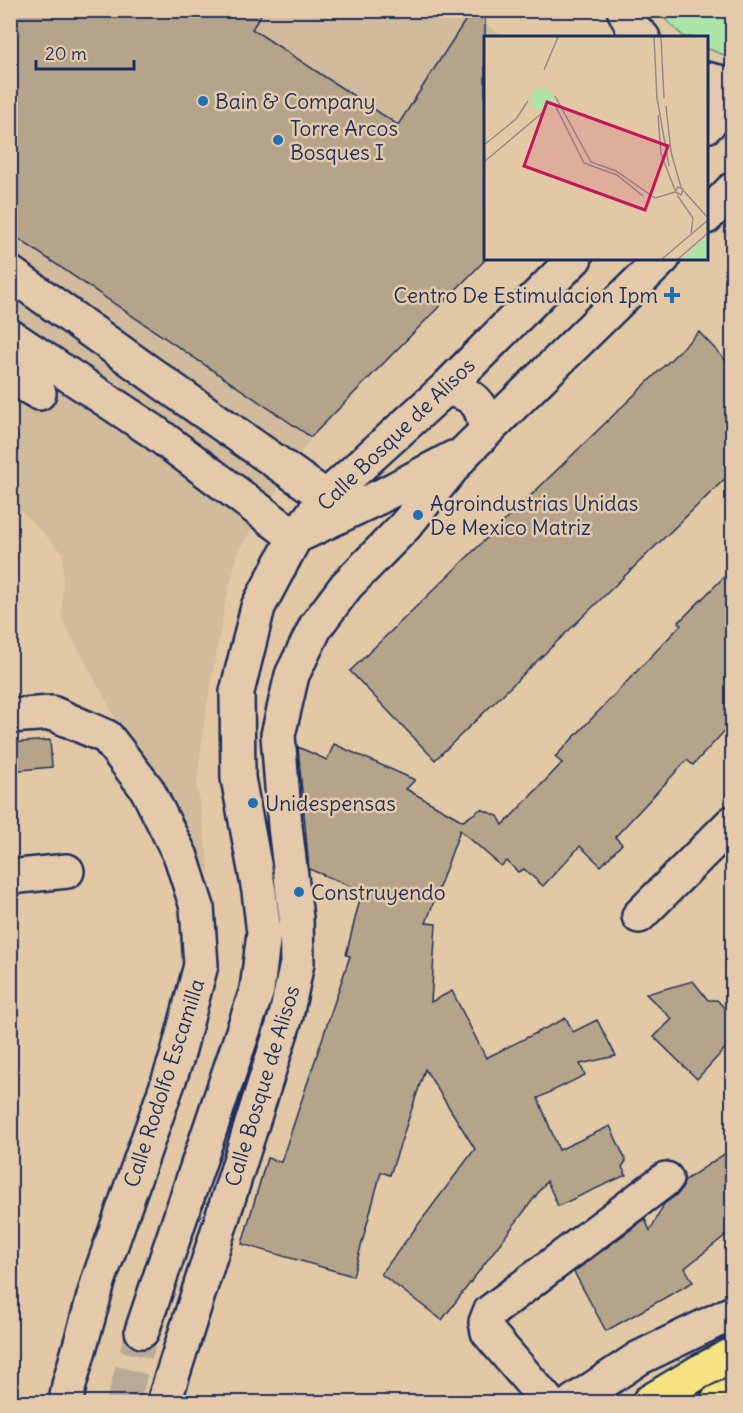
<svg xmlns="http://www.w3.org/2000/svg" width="743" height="1413" font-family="Delius,sans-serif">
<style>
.built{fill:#d2ba9c}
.green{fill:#ade5a9;stroke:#648a84;stroke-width:1.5}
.building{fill:#b6a48a;stroke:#1b2f5e;stroke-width:1.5}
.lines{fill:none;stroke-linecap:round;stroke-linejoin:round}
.minor-tunnel{stroke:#bba997;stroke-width:33;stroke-dasharray:33 16;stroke-linecap:butt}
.minor-casing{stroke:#1b2f5e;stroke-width:38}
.major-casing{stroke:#1b2f5e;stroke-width:38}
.minor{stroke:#e4c9ab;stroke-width:33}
.major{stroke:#f6e281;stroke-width:33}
.poi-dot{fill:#1f6fb2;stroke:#e4c9ab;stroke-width:2}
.labels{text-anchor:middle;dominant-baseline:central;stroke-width:5;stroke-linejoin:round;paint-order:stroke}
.poi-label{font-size:21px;fill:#1b2f5e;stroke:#e4c9ab;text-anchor:start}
.street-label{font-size:21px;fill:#1b2f5e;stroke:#e4c9ab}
.inset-road{fill:none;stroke:#938b89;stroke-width:1.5}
.view{fill:#c2185b;fill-opacity:0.15;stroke:#c2185b;stroke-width:3}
.inset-edge{fill:none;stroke:#1b2f5e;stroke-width:3}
</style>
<rect width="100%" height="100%" fill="#e3c8a5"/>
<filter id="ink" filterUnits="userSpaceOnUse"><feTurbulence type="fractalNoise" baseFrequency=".0167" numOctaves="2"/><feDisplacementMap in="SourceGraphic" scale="12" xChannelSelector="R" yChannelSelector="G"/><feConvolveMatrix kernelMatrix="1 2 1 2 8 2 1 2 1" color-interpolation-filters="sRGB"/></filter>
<g filter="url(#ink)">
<path class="built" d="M 10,11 L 464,11 L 505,37 L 485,38 L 485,258 L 487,258 L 311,437 L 239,549 L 225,604 L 204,724 L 197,786 L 210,875 L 149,780 L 62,619 L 63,553 L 11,501 Z"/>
<path class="green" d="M 657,11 L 732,11 L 732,58 L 706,48 L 706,38 L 684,37 Z"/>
<path class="building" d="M 10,10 L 264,10 L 252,29 L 398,125 L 472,10 L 485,10 L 485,260 L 311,437 L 10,233 Z
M 699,332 L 732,367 L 732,472 L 435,760 L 350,671 Z
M 732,569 L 732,723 L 693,765 L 687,760 L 615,837 L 622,844 L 601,866 L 580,846 L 543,886 L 524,869 L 518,872 L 507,861 L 501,866 L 460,830 L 426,923 L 436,924 L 431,1002 L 452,991 L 486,1058 L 566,1018 L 573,1032 L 597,1020 L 616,1056 L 580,1064 L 585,1075 L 538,1098 L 559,1150 L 610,1126 L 626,1161 L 622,1167 L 626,1175 L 558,1206 L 547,1181 L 442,1320 L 381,1274 L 475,1149 L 425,1069 L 390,1175 L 381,1172 L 353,1276 L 242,1244 L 267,1158 L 281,1162 L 350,956 L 346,955 L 362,891 L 309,869 L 298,747 L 327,760 L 334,744 L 415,780 L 406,789 L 463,821 L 481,809 L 498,816 L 503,825 L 562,763 L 555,757 L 681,625 L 678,623 Z
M 50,740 L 52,767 L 10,771 L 10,743 Z
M 693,981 L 708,1000 L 717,1000 L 732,1016 L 732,1041 L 697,1079 L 654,1037 L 672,1019 L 646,994 Z
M 732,1149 L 732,1230 L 685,1268 L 693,1282 L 606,1331 L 574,1272 L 645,1219 L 650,1231 L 664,1204 L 678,1194 L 683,1187 L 684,1181 Z"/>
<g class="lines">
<path class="minor-tunnel" d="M 123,1402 L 142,1331"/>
<g class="minor-casing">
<path id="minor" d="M 624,10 L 633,28 L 643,38
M 706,79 L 732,85
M 706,126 L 732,100
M 706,217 L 732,190
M 10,273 L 172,389 L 326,497
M 10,336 L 153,431 L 295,537 L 381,496 L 453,458
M 10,376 L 39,393
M 445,389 C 472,392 484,404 485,431
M 10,716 L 52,713 L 107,737 L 147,789 L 181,857 L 197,907 L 201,965 L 177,1057 L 99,1279 L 69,1385 L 66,1402
M 10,877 L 67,871
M 639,916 L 732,823
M 142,1331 L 257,990 L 264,933 L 259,891 L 238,778 L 237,692 L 258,607 L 295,537 L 326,497 L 445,389 L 575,258
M 164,1402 L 286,1016 L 297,963 L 296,918 L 285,826 L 278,735 L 292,675 L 316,626 L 346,586 L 405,526 L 465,452 L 663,258
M 548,1402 L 488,1332 L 486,1322 L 490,1312 L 666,1179
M 573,1402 L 639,1358 L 732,1313"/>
</g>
<g class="major-casing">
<path id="major" d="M 649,1402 L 699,1372 L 732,1355
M 717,1402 L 732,1395"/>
</g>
<use href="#minor" class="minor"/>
<use href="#major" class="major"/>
</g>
</g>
<g class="poi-dot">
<circle cx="203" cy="101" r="6"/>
<circle cx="278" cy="140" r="6"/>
<path d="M669 286h6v6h6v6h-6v6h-6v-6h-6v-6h6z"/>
<circle cx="418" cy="515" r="6"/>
<circle cx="253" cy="803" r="6"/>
<circle cx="299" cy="892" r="6"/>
</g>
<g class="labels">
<g class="poi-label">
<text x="215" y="101">Bain &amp; Company</text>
<text x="290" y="128">Torre Arcos<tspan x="290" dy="24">Bosques I</tspan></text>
<text x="658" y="295" text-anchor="end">Centro De Estimulacion Ipm</text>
<text x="430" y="503">Agroindustrias Unidas<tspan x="430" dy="24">De Mexico Matriz</tspan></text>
<text x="265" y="803">Unidespensas</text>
<text x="311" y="892">Construyendo</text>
</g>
<g class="street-label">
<text transform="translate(396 434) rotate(-44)">Calle Bosque de Alisos</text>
<text transform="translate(164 1083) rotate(-72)">Calle Rodolfo Escamilla</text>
<text transform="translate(262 1086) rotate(-73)">Calle Bosque de Alisos</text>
</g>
</g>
<g transform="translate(484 36)">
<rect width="224" height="224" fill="#e3c8a5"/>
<path d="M47 63a11 11 0 1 1 22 0a11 11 0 1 1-22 0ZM 223,201 L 223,223 L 198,223 Z" fill="#ade5a9"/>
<path class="inset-road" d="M 170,1 L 173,63M 177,1 L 180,62M 60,34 L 74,1M 71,60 L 107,126 L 132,135 L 171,162 L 191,156 L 194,151 L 199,153 L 197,159 L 191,156M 173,62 L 185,130M 71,69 L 100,127 L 133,139 L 159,160M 182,70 L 187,116 L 197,151M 174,79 L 177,118 L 191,154M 0,109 L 32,83 L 44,65M 0,126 L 58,77M 199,154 L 224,182M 193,159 L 209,182 L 207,197M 178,223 L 224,184M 194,223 L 224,197"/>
<path class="view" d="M 63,66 L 184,110 L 161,174 L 40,130 Z"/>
<rect width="224" height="224" class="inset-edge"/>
</g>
<rect width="743" height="1413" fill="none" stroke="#e4c9ab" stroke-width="36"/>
<rect x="18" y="18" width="707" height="1377" fill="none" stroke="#1b2f5e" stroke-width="2" filter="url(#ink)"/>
<path d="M36 60v9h98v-9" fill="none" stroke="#1b2f5e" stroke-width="3"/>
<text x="45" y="60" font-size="18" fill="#1b2f5e" stroke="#e4c9ab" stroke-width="4.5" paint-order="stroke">20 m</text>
</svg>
